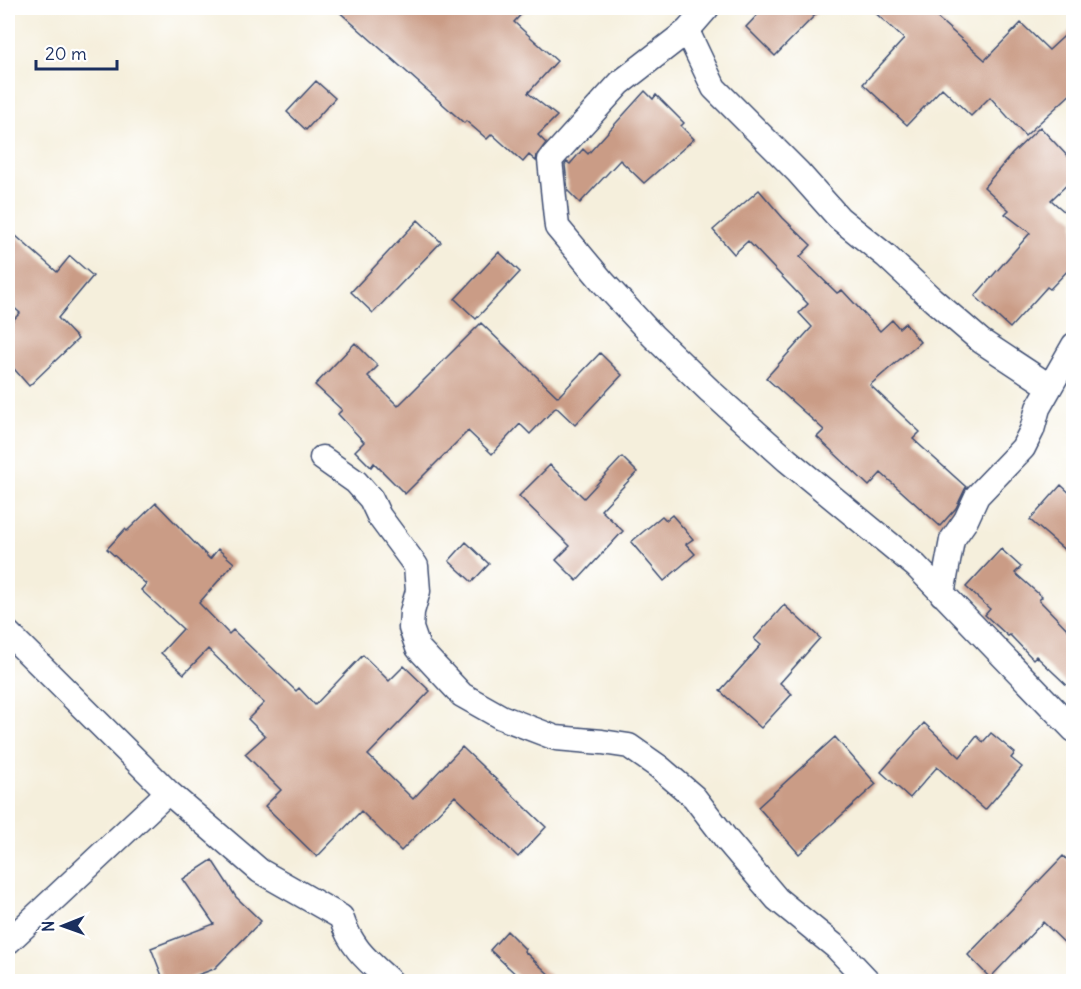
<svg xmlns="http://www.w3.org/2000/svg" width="1081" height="989" font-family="Delius,sans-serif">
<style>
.building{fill:#ca9c86}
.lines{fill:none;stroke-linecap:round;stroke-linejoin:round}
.minor-casing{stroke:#3c4c71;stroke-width:27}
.minor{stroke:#fff;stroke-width:24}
</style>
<rect width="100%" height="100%" fill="#fff"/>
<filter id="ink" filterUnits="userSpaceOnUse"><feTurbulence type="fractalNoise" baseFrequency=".0167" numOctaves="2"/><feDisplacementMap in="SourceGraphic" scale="12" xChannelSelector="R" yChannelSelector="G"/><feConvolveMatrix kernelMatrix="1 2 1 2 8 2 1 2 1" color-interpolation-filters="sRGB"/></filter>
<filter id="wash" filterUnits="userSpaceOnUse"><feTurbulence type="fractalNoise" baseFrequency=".008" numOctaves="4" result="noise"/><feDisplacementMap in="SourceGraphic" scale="24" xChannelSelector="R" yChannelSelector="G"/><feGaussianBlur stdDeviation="1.35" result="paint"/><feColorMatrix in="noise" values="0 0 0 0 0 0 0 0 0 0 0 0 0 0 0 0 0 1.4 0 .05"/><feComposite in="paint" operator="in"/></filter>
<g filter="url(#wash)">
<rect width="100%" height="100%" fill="#f5efdc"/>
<g id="blocks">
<path class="building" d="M 335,8 L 527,8 L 514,22 L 557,61 L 528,93 L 557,116 L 538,135 L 546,143 L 537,155 L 536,161 L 529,155 L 523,162 L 492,134 L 487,139 L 466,121 L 464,123 Z
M 764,8 L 822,8 L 775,56 L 746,27 Z
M 870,8 L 926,8 L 985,60 L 1021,23 L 1049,50 L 1074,27 L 1074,91 L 1025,136 L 990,97 L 971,116 L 942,88 L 907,125 L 863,84 L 904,39 Z
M 316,81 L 335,98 L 306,130 L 287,112 Z
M 645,91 L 653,99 L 656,95 L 684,123 L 681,126 L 694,139 L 644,183 L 620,160 L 580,203 L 568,191 L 565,165 L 567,162 L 570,164 L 583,149 L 588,154 Z
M 1040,127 L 1074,163 L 1074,178 L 1051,200 L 1074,220 L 1074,264 L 1050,289 L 1047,287 L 1010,328 L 975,296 L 1030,233 L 1005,214 L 1009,210 L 984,187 L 1012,154 Z
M 759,190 L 783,218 L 811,245 L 800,257 L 837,293 L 842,290 L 880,331 L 892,320 L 899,328 L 905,323 L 920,342 L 870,385 L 920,432 L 913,439 L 966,487 L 956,508 L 940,526 L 881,473 L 869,486 L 817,437 L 824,430 L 766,378 L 812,327 L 799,313 L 808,304 L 748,241 L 734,254 L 713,230 Z
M 418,220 L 441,242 L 373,313 L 351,292 Z
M 8,229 L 57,272 L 70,256 L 93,276 L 58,318 L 78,339 L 29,386 L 8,362 L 8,325 L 20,313 L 8,302 Z
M 499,252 L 520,272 L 476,319 L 455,299 Z
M 481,323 L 558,397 L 600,353 L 622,375 L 575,425 L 556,407 L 530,434 L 520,424 L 492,454 L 468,431 L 405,494 L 374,463 L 371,467 L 355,451 L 364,442 L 338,414 L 342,410 L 315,385 L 355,343 L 378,366 L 368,376 L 398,406 Z
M 622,457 L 637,472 L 601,510 L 623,531 L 577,581 L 556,560 L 570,546 L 519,496 L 550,465 L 584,498 Z
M 1061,485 L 1074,497 L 1074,558 L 1030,520 Z
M 156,503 L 210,559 L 218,549 L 234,563 L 199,603 L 229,634 L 233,630 L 296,691 L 299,688 L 315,705 L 363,655 L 389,681 L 404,666 L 430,691 L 368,755 L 413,799 L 462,747 L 546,827 L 518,857 L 455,796 L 401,851 L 361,811 L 317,857 L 265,806 L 281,790 L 245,754 L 265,736 L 248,719 L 264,703 L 208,649 L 184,674 L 161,653 L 183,629 L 141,590 L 146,584 L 107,549 L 125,529 L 127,531 Z
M 672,515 L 693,539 L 686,544 L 695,554 L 664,581 L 631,542 L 662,516 L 666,520 Z
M 466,542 L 489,564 L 472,582 L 449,561 Z
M 1001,549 L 1021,567 L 1015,573 L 1042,597 L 1039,600 L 1074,636 L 1074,692 L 1036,656 L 1033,659 L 1010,635 L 1008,636 L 985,615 L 990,609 L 966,587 Z
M 784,605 L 820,638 L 780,683 L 792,694 L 761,728 L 720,691 L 761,645 L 754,639 Z
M 924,723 L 960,757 L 977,736 L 983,742 L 991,733 L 1015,753 L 1011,758 L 1022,767 L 985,810 L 937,767 L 910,798 L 881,772 Z
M 835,737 L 876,784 L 799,854 L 758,807 Z
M 1063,856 L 1074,866 L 1074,952 L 1043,922 L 990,978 L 968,955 Z
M 212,860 L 236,897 L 261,921 L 214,969 L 181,981 L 164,981 L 151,948 L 214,924 L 183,879 Z
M 507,931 L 525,949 L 524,951 L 556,981 L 523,981 L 490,950 Z"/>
</g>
</g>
<g filter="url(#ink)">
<use href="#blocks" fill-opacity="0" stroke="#3c4c71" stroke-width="1.5"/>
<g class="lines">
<g class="minor-casing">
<path id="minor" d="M 707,8 L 687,31 L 620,83 L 550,160 L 557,227 L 603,282 L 653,336 L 710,391 L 787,460 L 916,566 L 1074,730
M 687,31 L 714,88 L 798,172 L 839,218 L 886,256 L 932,299 L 981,341 L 1049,386
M 322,458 L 356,482 L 371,499 L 379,516 L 416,566 L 418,591 L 412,612 L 411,628 L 418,648 L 462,695 L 501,717 L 556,738 L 602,742 L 629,746 L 659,767 L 694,797 L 727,840 L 777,899 L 836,947 L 869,982
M 942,594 L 952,540 L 966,520 L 977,496 L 1023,448 L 1032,430 L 1038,408 L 1074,345
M 8,633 L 168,792 L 8,942
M 168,792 L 260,871 L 341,917 C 351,948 368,961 391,982"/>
</g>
<use href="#minor" class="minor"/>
</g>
</g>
<rect width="1081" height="989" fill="none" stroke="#fff" stroke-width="30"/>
<g transform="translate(63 926) rotate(269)" stroke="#ffffff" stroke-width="4.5" paint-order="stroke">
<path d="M0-4.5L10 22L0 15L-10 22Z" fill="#1b2f5e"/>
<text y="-9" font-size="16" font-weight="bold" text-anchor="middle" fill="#1b2f5e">N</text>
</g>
<path d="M36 60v9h81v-9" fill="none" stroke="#1b2f5e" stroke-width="3"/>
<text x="45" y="60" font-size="18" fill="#1b2f5e" stroke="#ffffff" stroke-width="4.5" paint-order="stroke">20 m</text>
</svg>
